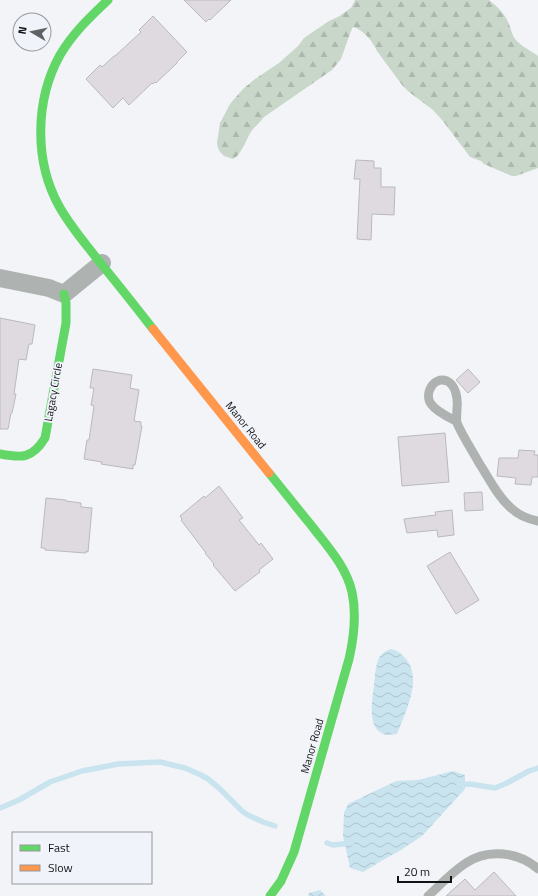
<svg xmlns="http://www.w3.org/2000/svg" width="538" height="896" font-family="'Titillium Web',sans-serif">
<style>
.forest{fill:url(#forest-firs)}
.water{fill:url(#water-waves)}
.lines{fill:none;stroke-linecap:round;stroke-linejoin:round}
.stream{stroke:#c9e4ef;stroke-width:5.5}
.building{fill:#dfdae0;stroke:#bababc}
.lane{stroke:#aeb2b0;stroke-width:9}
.street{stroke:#aeb2b0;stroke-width:18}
.fast{stroke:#63d668;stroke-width:9}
.slow{stroke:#ff974d;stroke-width:9}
.labels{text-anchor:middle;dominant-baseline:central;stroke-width:4;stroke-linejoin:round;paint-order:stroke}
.street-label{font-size:11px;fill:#121315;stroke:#f0f3f9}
</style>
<defs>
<pattern id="forest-firs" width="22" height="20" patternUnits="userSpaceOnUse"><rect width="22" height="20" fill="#c9d7ca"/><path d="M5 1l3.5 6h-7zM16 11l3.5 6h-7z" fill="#acb8ad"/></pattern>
<pattern id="water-waves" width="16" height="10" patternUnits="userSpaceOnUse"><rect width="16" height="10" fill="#c9e4ef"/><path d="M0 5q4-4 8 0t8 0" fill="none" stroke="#acc3cc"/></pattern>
</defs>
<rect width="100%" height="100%" fill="#f2f4f7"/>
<path class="forest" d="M 355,0 L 489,0 C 498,7 505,14 509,24 C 511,29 512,35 515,39 C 521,46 531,51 538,56 L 538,168 L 516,176 L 512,176 L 484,164 L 481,161 L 470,157 L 443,121 L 433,110 L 409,92 L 402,85 L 377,51 C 373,42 364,30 353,27 L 351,31 L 341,59 L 332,70 L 264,117 C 261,121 257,125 253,129 C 246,138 242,155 233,159 L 224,156 L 220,152 L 218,148 L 217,143 L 220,123 L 230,104 L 243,89 L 255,79 L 279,63 L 298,46 L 304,38 L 329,21 L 338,17 L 351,8 Z"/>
<path class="water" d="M 391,649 C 397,650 402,654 406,659 C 423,680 405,712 397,734 C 394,734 390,735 388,735 C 366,732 372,701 374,686 C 375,678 375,666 379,658 C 382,653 385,651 391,649 Z
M 453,771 L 465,775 L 465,789 L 422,836 L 398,852 L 388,857 L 363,872 L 350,868 L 343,836 L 344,813 L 348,804 L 396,781 L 418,780 Z
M 320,890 L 326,896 L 308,896 L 309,893 Z"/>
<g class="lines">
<path class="stream" d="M 459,785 L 470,784 L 495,788 L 507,783 L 529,771 L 538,768
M 0,808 L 19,800 L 50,782 L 82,771 L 118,764 L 160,762 L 185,768 L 201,775 L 208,779 L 219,788 L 242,811 L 248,815 L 263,822 L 275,826
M 327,843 L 333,845 L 351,843"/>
</g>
<path class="building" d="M 184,0 L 231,0 L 210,20 L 209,19 L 206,22 Z
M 153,16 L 187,52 L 177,62 L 177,63 L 156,83 L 155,82 L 153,84 L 152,83 L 129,105 L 123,98 L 113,108 L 86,79 L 100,65 L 102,67 L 114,56 L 115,56 L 141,32 L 139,30 Z
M 356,160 L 374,161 L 374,168 L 381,168 L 381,187 L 395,187 L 394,215 L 372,214 L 371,240 L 357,239 L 360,179 L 354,179 Z
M 0,318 L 35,325 L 32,344 L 29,344 L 26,360 L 19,359 L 14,394 L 16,394 L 12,413 L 11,413 L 8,429 L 0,429 Z
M 93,369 L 132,375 L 130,388 L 139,390 L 134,421 L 141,422 L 141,426 L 142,426 L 135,465 L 133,465 L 133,469 L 101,464 L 102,462 L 84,459 L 87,440 L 89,440 L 94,406 L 91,405 L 94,388 L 90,388 Z
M 468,369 L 480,382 L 468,393 L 456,380 Z
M 445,433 L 449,482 L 402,486 L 398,437 Z
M 519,450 L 535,451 L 534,455 L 538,455 L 538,477 L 532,477 L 531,485 L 515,484 L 516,478 L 497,476 L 499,458 L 518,458 Z
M 219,486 L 243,518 L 239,520 L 259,545 L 261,543 L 273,559 L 259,570 L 260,572 L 235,591 L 213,565 L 214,564 L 205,553 L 206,553 L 181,520 L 182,519 L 180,516 L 204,496 L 205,498 Z
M 482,492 L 483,510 L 465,511 L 464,493 Z
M 46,498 L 66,500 L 66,501 L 81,503 L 81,507 L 92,508 L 88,552 L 86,551 L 86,553 L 45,550 L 45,548 L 41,548 Z
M 452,510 L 454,535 L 438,537 L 437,530 L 407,533 L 404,519 L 436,515 L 435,512 Z
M 450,552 L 479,600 L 456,614 L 427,566 Z
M 494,872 L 516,896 L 446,896 L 465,879 L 475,890 Z"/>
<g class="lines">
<path class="lane" d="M 456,421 C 448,417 437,412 431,404 C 424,394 433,376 447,381 C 456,385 458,399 457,408 C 457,413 456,419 457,423 C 463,437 472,450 479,463 C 489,478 497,496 511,508 C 518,515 528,519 538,521
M 428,896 C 440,885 452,872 466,863 C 488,848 519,852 538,869"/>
<path class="street" d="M 0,278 L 49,288 L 64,294 L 102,263"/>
<path class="fast" d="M 108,0 C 90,17 73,33 60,55 C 35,100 34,161 59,206 C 70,226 85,243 98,260 C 117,283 135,306 153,329
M 0,454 C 22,458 32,459 45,438 L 66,323 L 66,303 L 64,294
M 269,473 C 283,490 297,508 311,525 C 327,546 346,566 352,592 C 357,615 354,637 349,659 L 294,852 L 281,881 L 270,896"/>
<path class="slow" d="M 153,329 L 269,473"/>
</g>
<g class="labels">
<g class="street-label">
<text transform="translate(53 392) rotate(-80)">Lagacy Circle</text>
<text transform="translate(246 425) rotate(51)">Manor Road</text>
<text transform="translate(312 746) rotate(-74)">Manor Road</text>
</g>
</g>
<rect x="12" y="832" width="140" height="52" fill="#f0f3f9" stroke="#97999e"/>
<rect x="20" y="845" width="20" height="6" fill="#63d668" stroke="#97999e"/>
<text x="48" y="852" font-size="12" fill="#121315">Fast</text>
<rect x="20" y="865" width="20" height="6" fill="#ff974d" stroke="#97999e"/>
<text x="48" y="872" font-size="12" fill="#121315">Slow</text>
<g transform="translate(32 32) rotate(279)"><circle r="19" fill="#f0f3f9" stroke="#97999e"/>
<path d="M0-3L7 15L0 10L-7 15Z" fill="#606264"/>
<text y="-6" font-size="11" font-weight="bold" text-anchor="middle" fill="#121315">N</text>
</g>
<path d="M398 876v6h53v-6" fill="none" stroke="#121315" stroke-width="2"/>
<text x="404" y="876" font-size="12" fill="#121315" stroke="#f0f3f9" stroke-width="3" paint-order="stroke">20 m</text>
</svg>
